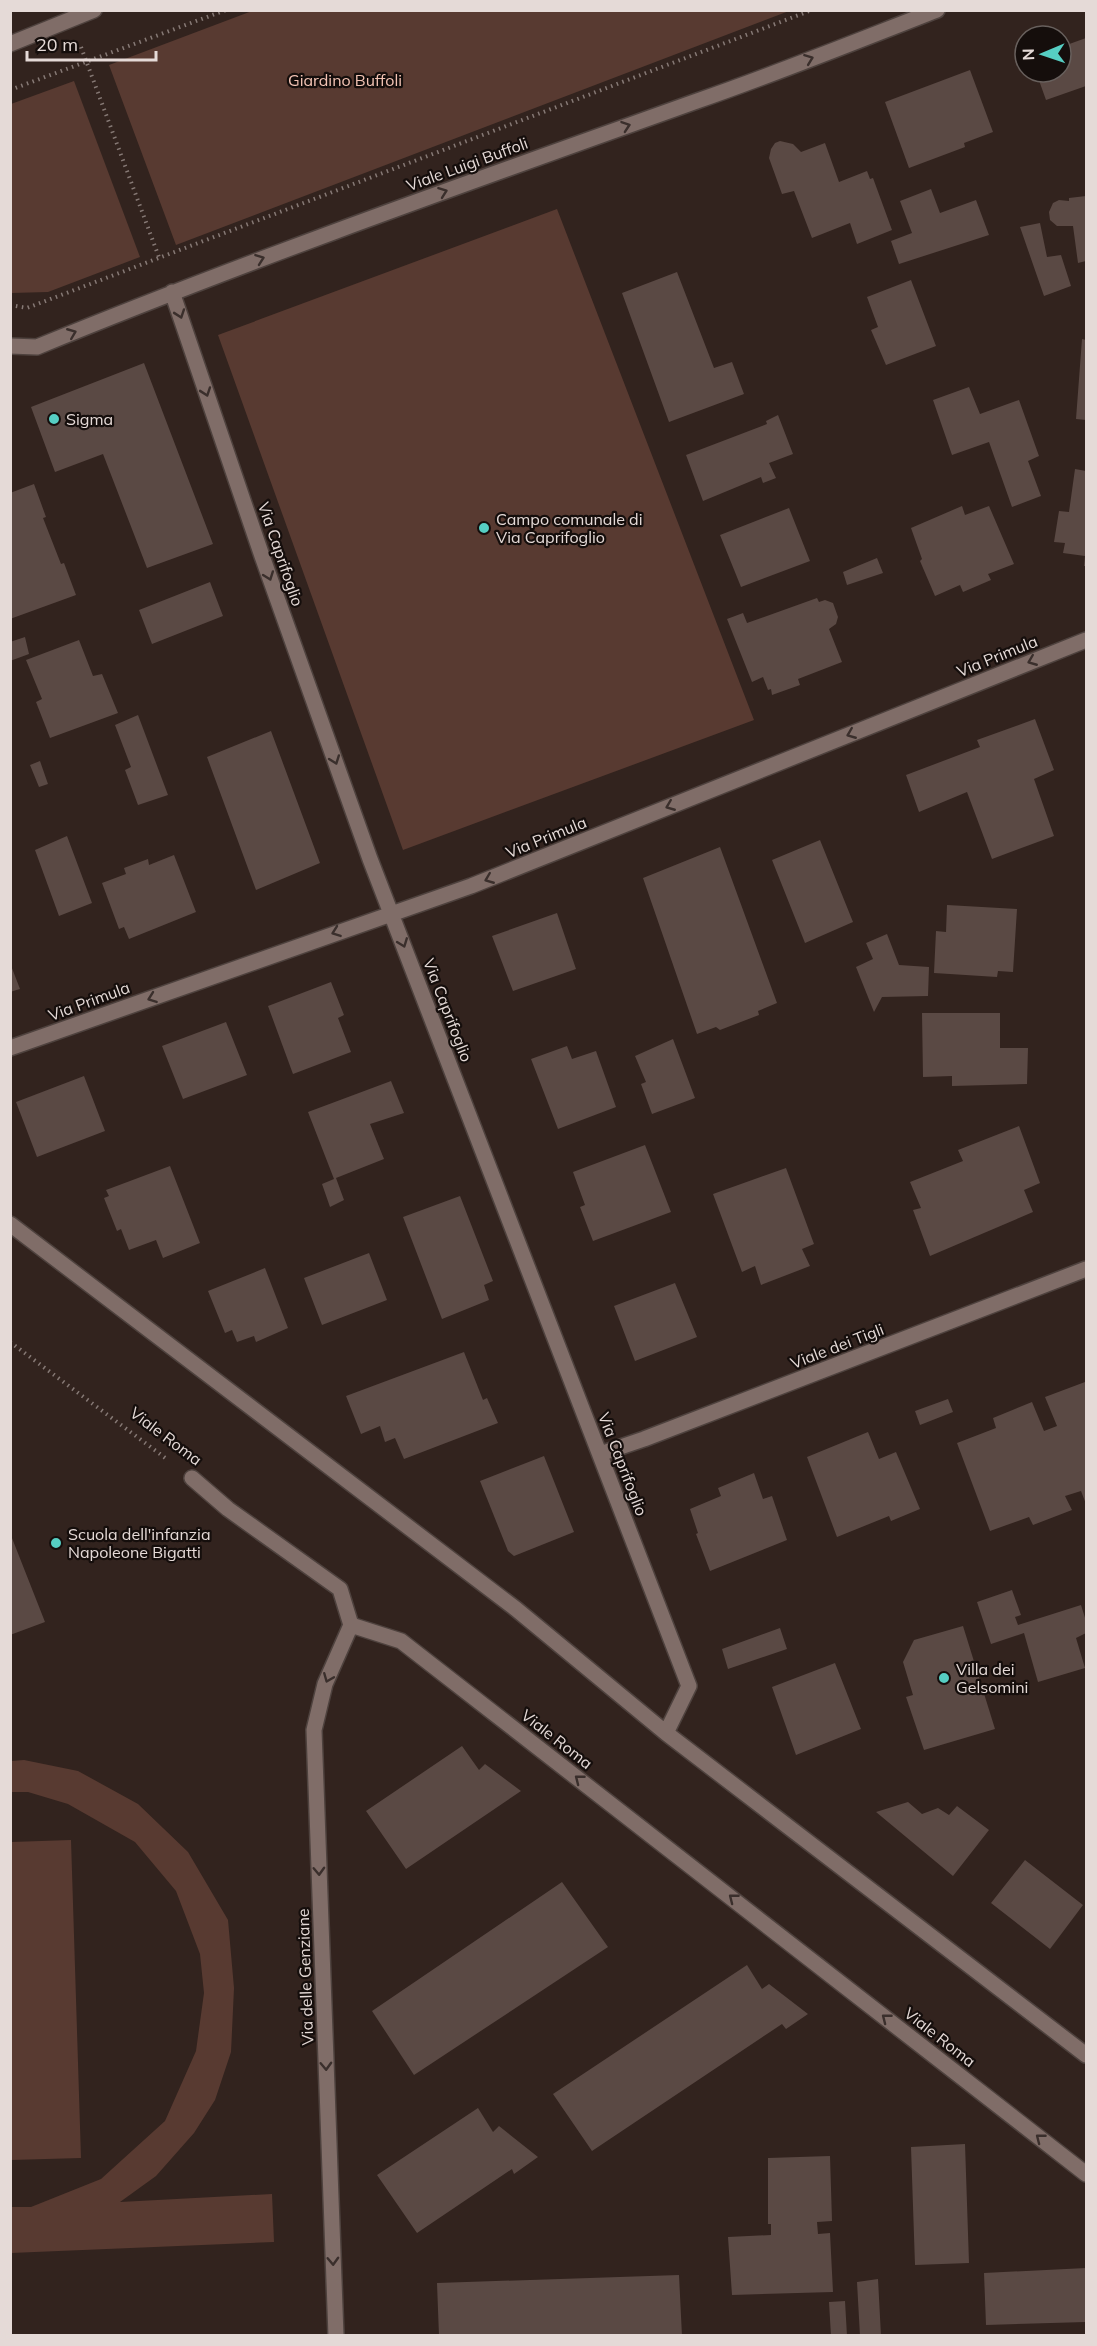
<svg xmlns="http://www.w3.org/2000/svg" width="1097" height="2346" font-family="Mulish,sans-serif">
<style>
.green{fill:#583a31}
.building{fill:#5a4944}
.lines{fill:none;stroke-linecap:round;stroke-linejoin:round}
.lane-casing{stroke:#4e423e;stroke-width:18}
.street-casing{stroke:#4e423e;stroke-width:18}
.path{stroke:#867975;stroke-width:4;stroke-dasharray:1.5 4.5;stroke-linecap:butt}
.lane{stroke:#806d68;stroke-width:15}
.street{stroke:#806d68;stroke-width:15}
.oneway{stroke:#3a2f2c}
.poi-dot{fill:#56cec3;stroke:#150e0c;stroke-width:2}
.labels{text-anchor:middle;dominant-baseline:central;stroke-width:4.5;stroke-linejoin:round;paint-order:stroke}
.park-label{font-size:16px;fill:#f4c4b5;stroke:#150e0c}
.street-label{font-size:16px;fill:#e5dad7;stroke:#150e0c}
.poi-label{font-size:16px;fill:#e5dad7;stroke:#150e0c;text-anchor:start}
</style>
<rect width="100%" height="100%" fill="#32231e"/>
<path class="green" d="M 252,11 L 252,10 L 789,11 L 176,245 L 109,65 Z
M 74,81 L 140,257 L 48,292 L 11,293 L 11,104 Z
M 557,209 L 754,720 L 403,850 L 218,335 Z
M 24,1760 L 78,1771 L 138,1804 L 188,1852 L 228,1920 L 234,1988 L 231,2052 L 215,2100 L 194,2133 L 156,2176 L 120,2202 L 272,2194 L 274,2242 L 11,2253 L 11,2207 L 31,2207 L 101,2179 L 165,2121 L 196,2051 L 204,1993 L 200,1954 L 176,1891 L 135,1842 L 68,1804 L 28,1792 L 11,1792 L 11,1761 Z
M 71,1840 L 81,2158 L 11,2160 L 11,1842 Z"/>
<path class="building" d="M 1086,38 L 1086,86 L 1046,100 L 1036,72 L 1061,72 L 1061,47 Z
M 970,70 L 993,132 L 964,143 L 965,147 L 909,168 L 885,102 Z
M 780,141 L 793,144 L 801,152 L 825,143 L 839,182 L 867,171 L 870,179 L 873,178 L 892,230 L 857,244 L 850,223 L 812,238 L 794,191 L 782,194 L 769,158 L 771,149 L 775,143 Z
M 931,189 L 940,213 L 976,200 L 989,235 L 899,264 L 891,241 L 912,233 L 900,201 Z
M 1086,196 L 1086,261 L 1078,263 L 1073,226 L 1057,226 L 1050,220 L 1049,212 L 1053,203 L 1059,200 L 1069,201 L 1069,198 Z
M 1040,223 L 1047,257 L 1061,255 L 1071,286 L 1044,296 L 1020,227 Z
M 677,272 L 714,368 L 732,362 L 744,394 L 669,422 L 622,293 Z
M 911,280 L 936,346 L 886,365 L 871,330 L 878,327 L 867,297 Z
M 1082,339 L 1086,340 L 1086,420 L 1076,419 Z
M 144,363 L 213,544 L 147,568 L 103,454 L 55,472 L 31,407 Z
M 969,387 L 980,414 L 1019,400 L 1039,456 L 1028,461 L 1041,496 L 1012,507 L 989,442 L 952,455 L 933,400 Z
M 778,415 L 793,454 L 769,463 L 776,478 L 763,483 L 761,477 L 703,501 L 686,455 L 767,424 L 766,421 Z
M 1075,469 L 1086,471 L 1086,566 L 1084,566 L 1085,556 L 1063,553 L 1065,543 L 1054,542 L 1059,511 L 1069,512 Z
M 34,484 L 46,517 L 43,518 L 61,564 L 64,563 L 76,595 L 10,619 L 10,493 Z
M 962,506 L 965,515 L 989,506 L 1014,564 L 988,574 L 991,580 L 963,592 L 960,585 L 935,596 L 920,561 L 922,559 L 911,528 Z
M 789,508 L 810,561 L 741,587 L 720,535 Z
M 877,558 L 883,573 L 847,585 L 843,572 Z
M 210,582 L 223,616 L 152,644 L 139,610 Z
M 817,598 L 819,602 L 825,600 L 833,603 L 838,617 L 836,624 L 829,629 L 842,662 L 798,679 L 800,685 L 772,695 L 771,689 L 768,690 L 763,677 L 752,682 L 727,619 L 743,613 L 747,623 Z
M 25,637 L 29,654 L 10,661 L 10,642 Z
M 79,640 L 93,676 L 102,674 L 118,713 L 50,738 L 36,702 L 42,699 L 26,660 Z
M 138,715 L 168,795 L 138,805 L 125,770 L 131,767 L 115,725 Z
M 1035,719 L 1054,770 L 1034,779 L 1054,836 L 992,859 L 967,792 L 919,812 L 906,775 L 980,747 L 977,740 Z
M 271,731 L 320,863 L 256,890 L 207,757 Z
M 40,761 L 48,784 L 39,787 L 30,765 Z
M 67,836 L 92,903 L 59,916 L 35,850 Z
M 820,840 L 853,922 L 805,943 L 772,860 Z
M 720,847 L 777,1003 L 758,1011 L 759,1015 L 720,1030 L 716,1027 L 697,1034 L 643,878 Z
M 174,855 L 196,912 L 129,939 L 124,927 L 119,929 L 102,883 L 126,874 L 124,868 L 148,859 L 149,865 Z
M 947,905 L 1017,909 L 1013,972 L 998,971 L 997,977 L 934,973 L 936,931 L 946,932 Z
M 557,913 L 576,969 L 513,991 L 492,936 Z
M 887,934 L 899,965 L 929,967 L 928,996 L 882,997 L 874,1012 L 856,967 L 873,959 L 866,943 Z
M 10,963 L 20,989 L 10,992 Z
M 331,982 L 344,1015 L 338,1018 L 351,1052 L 293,1074 L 268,1006 Z
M 922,1013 L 1000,1013 L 1000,1048 L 1028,1048 L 1027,1084 L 952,1086 L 952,1076 L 923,1077 Z
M 226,1022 L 247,1075 L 183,1099 L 162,1046 Z
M 673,1039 L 695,1098 L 652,1114 L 641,1084 L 646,1082 L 635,1056 Z
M 567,1046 L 572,1059 L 596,1051 L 616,1107 L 558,1129 L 531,1059 Z
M 84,1076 L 105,1131 L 37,1157 L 16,1102 Z
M 391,1081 L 404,1113 L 370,1124 L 384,1159 L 336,1178 L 344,1200 L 330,1207 L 322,1184 L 334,1179 L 308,1112 Z
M 1019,1126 L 1040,1183 L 1024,1190 L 1033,1212 L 930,1256 L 913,1210 L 921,1208 L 910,1182 L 963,1161 L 958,1150 Z
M 645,1145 L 671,1212 L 593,1241 L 580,1207 L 585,1205 L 573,1172 Z
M 170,1166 L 200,1243 L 163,1258 L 156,1240 L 129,1250 L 121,1229 L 117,1231 L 104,1198 L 109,1196 L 106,1190 Z
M 786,1168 L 814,1244 L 802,1249 L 810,1266 L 761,1285 L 755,1266 L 742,1272 L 713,1194 Z
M 460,1196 L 493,1281 L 484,1285 L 489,1300 L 442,1319 L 403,1217 Z
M 369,1253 L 387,1300 L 322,1325 L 304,1278 Z
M 265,1268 L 288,1328 L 256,1342 L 254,1336 L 237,1342 L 232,1330 L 225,1333 L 208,1291 Z
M 675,1283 L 697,1337 L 635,1361 L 614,1306 Z
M 464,1352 L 483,1400 L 487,1398 L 498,1423 L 404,1459 L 395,1438 L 385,1442 L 380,1426 L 361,1434 L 346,1396 Z
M 1085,1382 L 1086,1504 L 1081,1491 L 1065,1496 L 1072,1510 L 1033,1525 L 1029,1517 L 990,1531 L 957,1443 L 996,1428 L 993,1418 L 1032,1402 L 1044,1431 L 1057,1426 L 1045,1397 Z
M 948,1399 L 953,1412 L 920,1425 L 915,1411 Z
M 868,1432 L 879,1459 L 896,1452 L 920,1509 L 891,1521 L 889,1516 L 837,1537 L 807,1457 Z
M 544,1456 L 574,1532 L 514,1556 L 508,1551 L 480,1481 Z
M 754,1473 L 763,1499 L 772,1496 L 787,1540 L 710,1571 L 696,1534 L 698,1533 L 690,1509 L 721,1496 L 718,1488 Z
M 10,1533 L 45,1622 L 10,1635 Z
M 1012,1590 L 1021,1615 L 1015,1617 L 1018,1625 L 1081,1605 L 1086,1621 L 1086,1633 L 1076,1638 L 1085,1668 L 1038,1682 L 1024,1633 L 991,1644 L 977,1602 Z
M 963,1626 L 995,1729 L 924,1750 L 906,1697 L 913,1695 L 903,1662 L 914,1640 Z
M 780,1628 L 787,1649 L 728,1669 L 722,1649 Z
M 835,1663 L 861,1729 L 796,1755 L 772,1687 Z
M 462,1746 L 479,1770 L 485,1764 L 521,1791 L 406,1869 L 366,1811 Z
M 908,1802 L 922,1814 L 938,1808 L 949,1815 L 957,1806 L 989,1830 L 953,1876 L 876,1812 Z
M 1025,1860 L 1083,1905 L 1050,1949 L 991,1903 Z
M 562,1882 L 608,1947 L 414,2075 L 372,2011 Z
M 747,1965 L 762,1989 L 769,1984 L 808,2014 L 786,2029 L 782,2024 L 592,2151 L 553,2094 Z
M 478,2108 L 493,2132 L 499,2126 L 538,2157 L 514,2174 L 512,2169 L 417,2233 L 377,2175 Z
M 965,2144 L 969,2263 L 915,2265 L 911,2147 Z
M 830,2156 L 832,2221 L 817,2222 L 818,2234 L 830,2233 L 833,2292 L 732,2295 L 728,2237 L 771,2235 L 771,2224 L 768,2224 L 768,2158 Z
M 1086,2268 L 1086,2322 L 986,2325 L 984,2273 Z
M 679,2275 L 682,2336 L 439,2336 L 437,2283 Z
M 878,2279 L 881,2336 L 860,2336 L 857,2282 Z
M 845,2301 L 847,2336 L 831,2336 L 829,2302 Z"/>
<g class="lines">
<g class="lane-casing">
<path id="lane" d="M 192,1478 L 228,1509 L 340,1589 L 351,1625"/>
</g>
<g class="street-casing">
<path id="street" d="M 10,44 L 94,10
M 172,292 L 262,556 L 370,859 L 689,1686 L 666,1733
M 10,346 L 37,347 C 254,258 476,180 697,101 C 778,73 857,41 937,10
M 10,1048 L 471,886 L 1086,640
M 10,1224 L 516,1609 L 666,1733 L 1086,2055
M 600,1454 L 644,1439 L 1086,1269
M 336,2336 L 314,1730 L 325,1684 L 351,1625 L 401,1641 L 1086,2174"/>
</g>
<path class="path" d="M 81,47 L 160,260
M 10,90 L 226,10
M 10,305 L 27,308 L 812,10
M 10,1342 L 168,1460"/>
<use href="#lane" class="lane"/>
<use href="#street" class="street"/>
</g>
<defs><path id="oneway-chevron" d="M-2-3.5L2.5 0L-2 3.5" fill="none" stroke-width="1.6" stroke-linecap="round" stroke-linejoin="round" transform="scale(1.5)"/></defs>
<g class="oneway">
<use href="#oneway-chevron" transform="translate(809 59) rotate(-21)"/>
<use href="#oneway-chevron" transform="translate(626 126) rotate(-19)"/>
<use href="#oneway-chevron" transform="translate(443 192) rotate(-20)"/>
<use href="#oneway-chevron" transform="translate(260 259) rotate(-20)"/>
<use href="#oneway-chevron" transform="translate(180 314) rotate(71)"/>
<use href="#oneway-chevron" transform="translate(72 333) rotate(-22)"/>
<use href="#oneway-chevron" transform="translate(206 392) rotate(71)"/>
<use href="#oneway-chevron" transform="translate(269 576) rotate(70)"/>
<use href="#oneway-chevron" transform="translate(1032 661) rotate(158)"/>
<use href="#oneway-chevron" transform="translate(851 734) rotate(158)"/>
<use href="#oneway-chevron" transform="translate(335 760) rotate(70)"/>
<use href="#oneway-chevron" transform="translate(670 806) rotate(158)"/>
<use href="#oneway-chevron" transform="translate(489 879) rotate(158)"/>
<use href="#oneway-chevron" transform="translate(336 932) rotate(160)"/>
<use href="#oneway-chevron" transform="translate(403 943) rotate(69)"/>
<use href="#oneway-chevron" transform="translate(152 998) rotate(160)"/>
<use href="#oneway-chevron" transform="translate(328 1678) rotate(112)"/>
<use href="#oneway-chevron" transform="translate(579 1779) rotate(-142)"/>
<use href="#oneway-chevron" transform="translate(319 1871) rotate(88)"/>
<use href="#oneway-chevron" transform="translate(733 1898) rotate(-142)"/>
<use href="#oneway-chevron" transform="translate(886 2018) rotate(-142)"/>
<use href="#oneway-chevron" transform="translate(326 2066) rotate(88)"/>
<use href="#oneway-chevron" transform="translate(1040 2138) rotate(-142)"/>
<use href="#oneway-chevron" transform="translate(333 2261) rotate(88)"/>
</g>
<g class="poi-dot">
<circle cx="54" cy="419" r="6"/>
<circle cx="484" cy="528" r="6"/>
<circle cx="56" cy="1543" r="6"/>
<circle cx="944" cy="1678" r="6"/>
</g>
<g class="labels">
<g class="park-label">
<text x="345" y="80">Giardino Buffoli</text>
</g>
<g class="street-label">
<text transform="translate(467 164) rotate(-20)">Viale Luigi Buffoli</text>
<text transform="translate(281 554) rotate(71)">Via Caprifoglio</text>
<text transform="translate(997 656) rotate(-22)">Via Primula</text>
<text transform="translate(546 837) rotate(-22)">Via Primula</text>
<text transform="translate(89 1001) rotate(-20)">Via Primula</text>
<text transform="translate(448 1010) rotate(69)">Via Caprifoglio</text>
<text transform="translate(837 1346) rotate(-21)">Viale dei Tigli</text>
<text transform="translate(166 1436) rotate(37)">Viale Roma</text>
<text transform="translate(623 1464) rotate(69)">Via Caprifoglio</text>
<text transform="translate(557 1739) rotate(38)">Viale Roma</text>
<text transform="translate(305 1977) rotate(-92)">Via delle Genziane</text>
<text transform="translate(940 2037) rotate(38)">Viale Roma</text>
</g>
<g class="poi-label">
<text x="66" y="419">Sigma</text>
<text x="496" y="519">Campo comunale di<tspan x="496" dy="18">Via Caprifoglio</tspan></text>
<text x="68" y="1534">Scuola dell'infanzia<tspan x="68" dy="18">Napoleone Bigatti</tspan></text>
<text x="956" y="1669">Villa dei<tspan x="956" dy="18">Gelsomini</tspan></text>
</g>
</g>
<rect width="1097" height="2346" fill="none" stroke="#e5dad7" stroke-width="24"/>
<g transform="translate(1043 54) rotate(268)"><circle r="28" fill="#150e0c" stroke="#68605d" stroke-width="1.5"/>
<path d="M0-4.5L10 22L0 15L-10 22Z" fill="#56cec3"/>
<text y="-9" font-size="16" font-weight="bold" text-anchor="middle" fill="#e5dad7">N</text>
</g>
<path d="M27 51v9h129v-9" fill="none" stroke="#e5dad7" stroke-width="3"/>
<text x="36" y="51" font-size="18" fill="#e5dad7" stroke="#150e0c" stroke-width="4.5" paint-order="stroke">20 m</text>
</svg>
